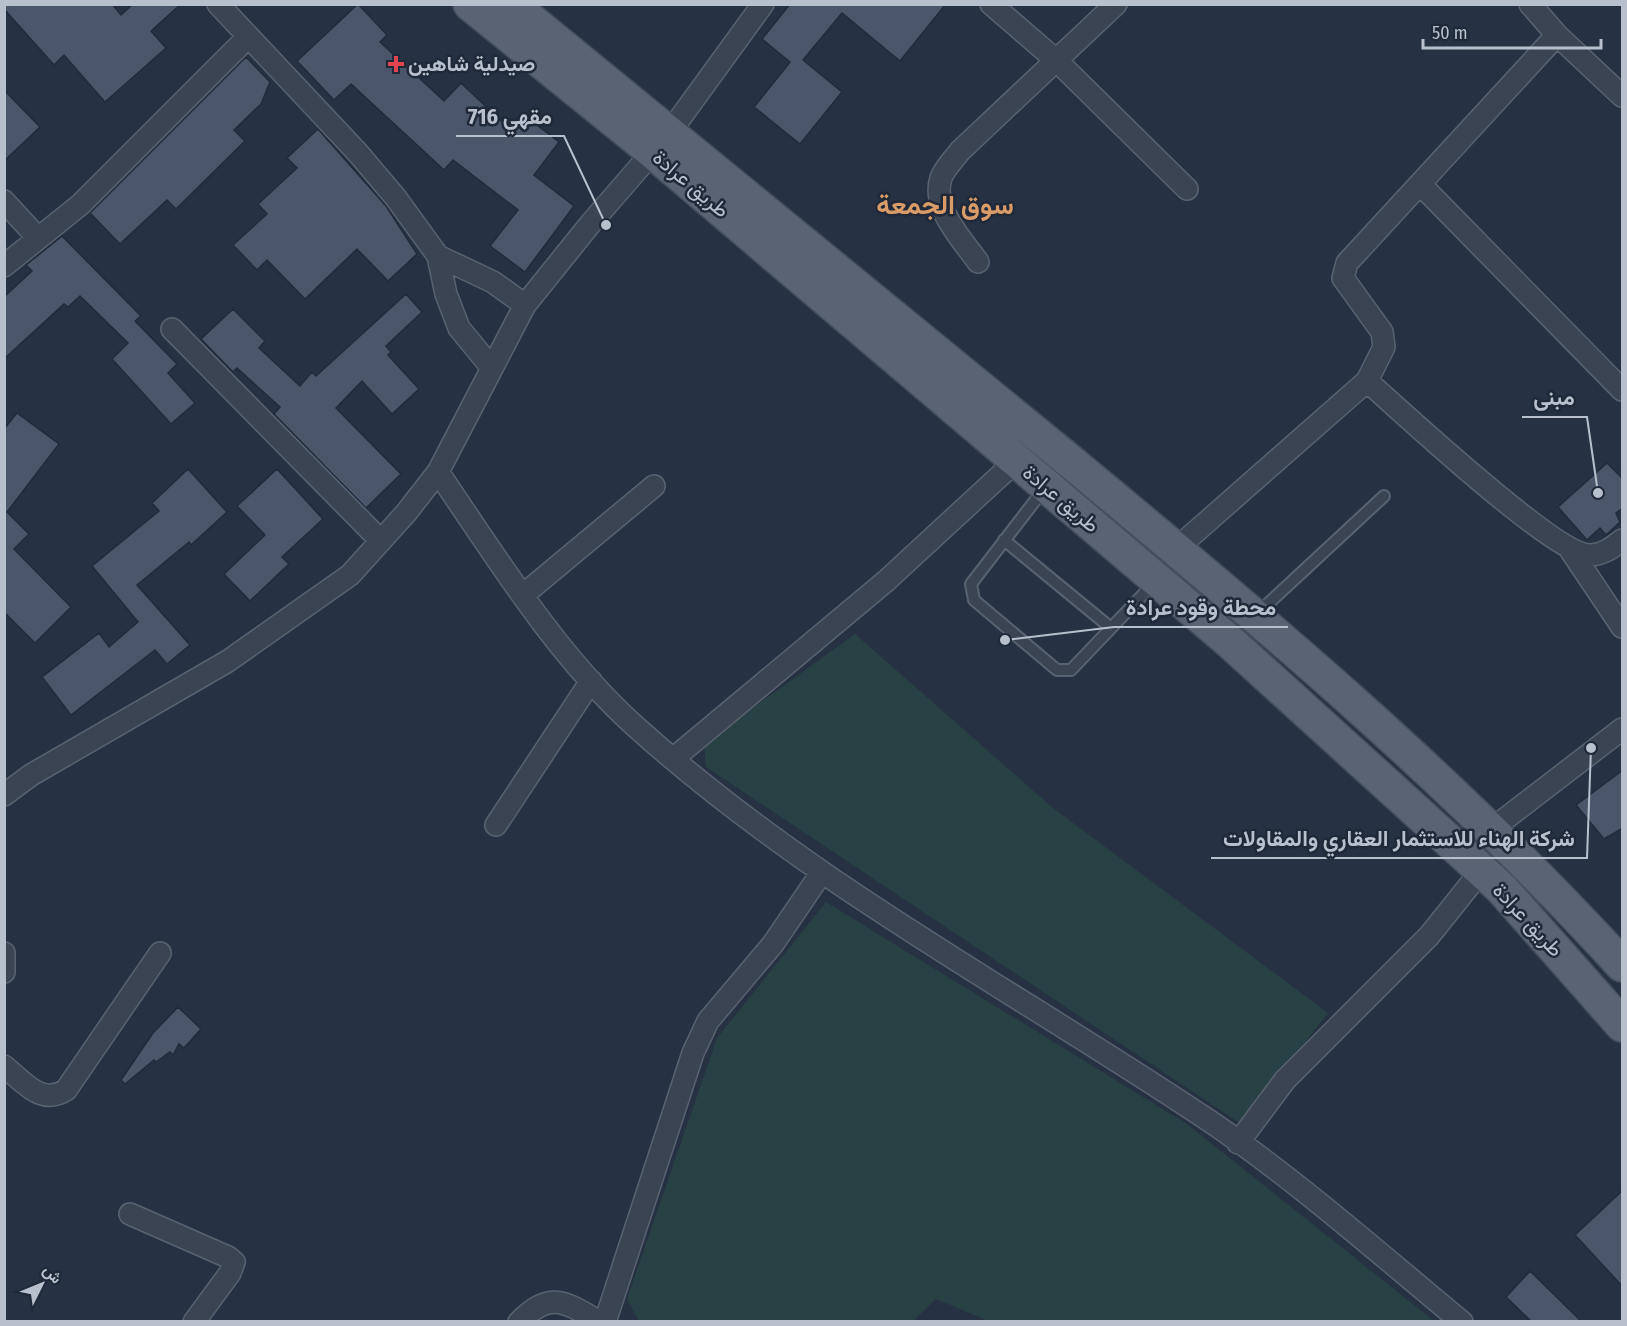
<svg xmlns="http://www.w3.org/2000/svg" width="1627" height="1326" font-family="'Fira Sans Condensed',Vazirmatn,sans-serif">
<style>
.green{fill:#284145}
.building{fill:#4a566a;stroke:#212b3b;stroke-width:1.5}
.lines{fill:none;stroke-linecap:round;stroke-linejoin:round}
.service-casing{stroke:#596271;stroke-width:14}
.minor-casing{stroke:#596271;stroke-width:24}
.primary-casing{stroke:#454d5d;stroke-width:36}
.service{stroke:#3b4453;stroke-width:10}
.minor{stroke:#3b4453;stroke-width:21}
.primary{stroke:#596373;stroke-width:33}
.health-dot{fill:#e0444e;stroke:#1f2939;stroke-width:2}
.labels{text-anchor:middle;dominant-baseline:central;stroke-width:5;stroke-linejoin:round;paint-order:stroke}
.poi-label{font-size:21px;font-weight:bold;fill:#b8c0cd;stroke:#1f2939;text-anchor:start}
.street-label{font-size:21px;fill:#b8c0cd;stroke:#1f2939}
.district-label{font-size:27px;font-weight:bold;fill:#d99b67;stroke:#1f2939}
.leader{fill:none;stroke:#b8c0cd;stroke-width:2}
.callout-dot{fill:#b8c0cd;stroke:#1f2939;stroke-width:2}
.callout-label{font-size:22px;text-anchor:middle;font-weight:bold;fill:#b8c0cd;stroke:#1f2939;stroke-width:5;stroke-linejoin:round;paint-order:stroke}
</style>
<rect width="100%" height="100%" fill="#263244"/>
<path class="green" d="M 855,634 L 1053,808 L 1328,1013 L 1241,1124 L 706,767 L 704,743 Z
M 826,902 L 1187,1124 L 1434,1321 L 991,1322 L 936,1299 L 913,1321 L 639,1321 L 627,1299 L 717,1038 Z"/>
<path class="building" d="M 4,4 L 112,4 L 121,15 L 133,4 L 181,4 L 151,31 L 166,48 L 105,102 L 64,55 L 54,65 L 4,9 Z
M 358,4 L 387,35 L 380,42 L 444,101 L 461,83 L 513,132 L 525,116 L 559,142 L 534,175 L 574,206 L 525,272 L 490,246 L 518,210 L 453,160 L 444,170 L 351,84 L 334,100 L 297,61 Z
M 790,4 L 946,4 L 900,61 L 842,13 L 803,60 L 842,92 L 800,144 L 754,107 L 790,62 L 762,39 Z
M 246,57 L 270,82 L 261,104 L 234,130 L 245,141 L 176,209 L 167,200 L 120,244 L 90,213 Z
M 4,90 L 40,127 L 4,161 Z
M 318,129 L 386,206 L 417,254 L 388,281 L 357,249 L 305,299 L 267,260 L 257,270 L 233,245 L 267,214 L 258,204 L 297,168 L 287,158 Z
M 62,236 L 141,316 L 135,321 L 177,364 L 168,373 L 195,403 L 171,424 L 112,359 L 128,343 L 80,296 L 68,307 L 64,304 L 4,359 L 4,297 L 32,271 L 26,265 Z
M 406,294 L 422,312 L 386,346 L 391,352 L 388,355 L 419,389 L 392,414 L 362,381 L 336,408 L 401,474 L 366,508 L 274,414 L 280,407 L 237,368 L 233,372 L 201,339 L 233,309 L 265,341 L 259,348 L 300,386 L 312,372 L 316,376 Z
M 17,413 L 59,444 L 7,512 L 29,534 L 14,549 L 71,607 L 35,643 L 4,612 L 4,429 Z
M 1607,463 L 1623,479 L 1623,508 L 1616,513 L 1620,522 L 1606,535 L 1600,528 L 1587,540 L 1558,507 Z
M 188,469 L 227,512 L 191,545 L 189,542 L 137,585 L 190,645 L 167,664 L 155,650 L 71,715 L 42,677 L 99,633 L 109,647 L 138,622 L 92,566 L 159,511 L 152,503 Z
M 277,469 L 323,519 L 282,557 L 289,564 L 250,601 L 224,574 L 265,535 L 237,506 Z
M 1623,770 L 1623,828 L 1604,839 L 1576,805 Z
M 178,1007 L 201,1029 L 184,1048 L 179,1044 L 173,1055 L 170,1052 L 156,1062 L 154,1060 L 125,1084 L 121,1080 L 153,1033 Z
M 1623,1190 L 1623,1287 L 1575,1235 Z
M 1530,1271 L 1582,1322 L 1532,1322 L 1506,1297 Z"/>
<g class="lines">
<g class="service-casing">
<path id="service" d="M 1044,489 L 971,584 L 974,600 L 1057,670 L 1071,670 L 1155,582
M 1004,540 L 1111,628
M 1257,614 L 1384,496"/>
</g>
<g class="minor-casing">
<path id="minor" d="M 218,4 L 358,153 L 396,198 L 438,256 L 446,294 L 459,328 L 491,367
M 991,4 L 1057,61 L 1187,189
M 1530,4 L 1557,35 L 1622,96
M 1420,184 L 1622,390
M 4,201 L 38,238
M 438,256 L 493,282 L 525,305
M 978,262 C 962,239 931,208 941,178 C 944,169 954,159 960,151 L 1116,4
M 4,266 L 81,204 L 248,37
M 172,329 L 381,541
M 1367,381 C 1401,411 1555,555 1590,555 C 1603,555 1613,547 1622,540
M 438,472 C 498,560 557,656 636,727 C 810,884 1021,994 1214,1124 C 1301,1184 1381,1255 1462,1322
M 1569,548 L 1622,627
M 1176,549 L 1367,381 L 1384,347 L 1382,332 L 1343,278 L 1347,263 L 1557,35
M 523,595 L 654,486
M 674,758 L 886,581 L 1016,461
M 4,795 L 31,775 L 228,661 L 350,575 L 406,513 L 438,472 L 525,305 L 591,223 L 670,132 L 763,4
M 496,825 L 591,681
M 1492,829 L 1622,729
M 4,953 L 4,972
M 4,1066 C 24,1082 41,1106 66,1090 L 160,953
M 1238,1143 L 1285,1080 L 1429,936 L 1481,871
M 130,1214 L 228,1257 L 234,1262 L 230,1273 L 194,1322
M 519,1322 C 551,1289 566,1303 600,1322
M 605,1322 L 693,1053 L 708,1021 L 773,944 L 822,872"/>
</g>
<g class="primary-casing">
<path id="primary" d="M 470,4 L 653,152 L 1230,642 L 1502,889 L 1622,1025
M 511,4 C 694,153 877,303 1060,453 C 1255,614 1451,778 1622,965"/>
</g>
<use href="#service" class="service"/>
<use href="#minor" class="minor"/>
<use href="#primary" class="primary"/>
</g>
<path class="health-dot" d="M393 55h6v6h6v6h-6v6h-6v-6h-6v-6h6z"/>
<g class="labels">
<g class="poi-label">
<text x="408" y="64">صيدلية شاهين</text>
</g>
<g class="street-label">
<text transform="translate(691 184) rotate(40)">طريق عرادة</text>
<text transform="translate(1061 499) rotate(40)">طريق عرادة</text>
<text transform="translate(1528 920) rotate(47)">طريق عرادة</text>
</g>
<g class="district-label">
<text x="945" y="205">سوق الجمعة</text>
</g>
</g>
<path class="leader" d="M606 225L564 136H456M1598 493L1587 417H1522M1005 640L1114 627H1288M1591 748L1587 858H1211"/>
<g class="callout-dot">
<circle cx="606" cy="225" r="6"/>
<circle cx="1598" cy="493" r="6"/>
<circle cx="1005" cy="640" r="6"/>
<circle cx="1591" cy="748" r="6"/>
</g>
<g class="callout-label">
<text x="510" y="124">مقهي 716</text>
<text x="1554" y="405">مبنى</text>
<text x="1201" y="615">محطة وقود عرادة</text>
<text x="1399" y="846">شركة الهناء للاستثمار العقاري والمقاولات</text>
</g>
<rect width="1627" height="1326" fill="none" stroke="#b8c0cd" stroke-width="12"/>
<g transform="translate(42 1284) rotate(47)" stroke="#1f2939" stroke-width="4.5" paint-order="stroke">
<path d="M0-4.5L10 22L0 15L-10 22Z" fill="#b8c0cd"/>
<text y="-9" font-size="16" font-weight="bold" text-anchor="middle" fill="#b8c0cd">ش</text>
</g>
<path d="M1423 39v9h178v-9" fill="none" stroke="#b8c0cd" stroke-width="3"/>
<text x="1432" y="39" font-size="18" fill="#b8c0cd" stroke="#1f2939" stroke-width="4.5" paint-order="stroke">50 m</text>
</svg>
